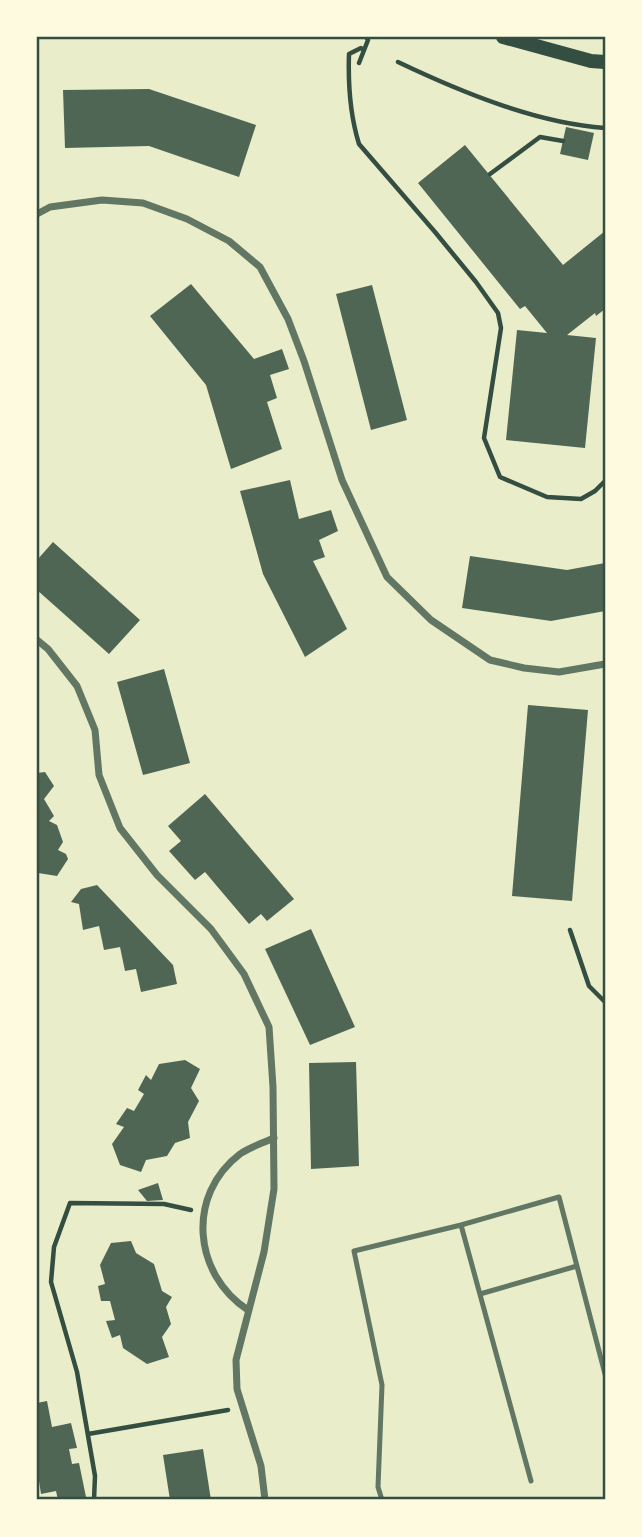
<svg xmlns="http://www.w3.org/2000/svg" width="642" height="1537" font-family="Poppins,sans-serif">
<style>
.building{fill:#4f6655}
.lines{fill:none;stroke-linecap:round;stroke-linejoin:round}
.path{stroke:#344e41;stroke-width:4.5}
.service{stroke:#617663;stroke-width:5}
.minor{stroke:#617663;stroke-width:7}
.secondary{stroke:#344e41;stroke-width:14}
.neatline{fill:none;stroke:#344e41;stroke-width:2.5}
</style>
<rect width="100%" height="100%" fill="#e9edc9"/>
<path class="building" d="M 149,89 L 256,125 L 239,177 L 149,146 L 65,148 L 63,90 Z
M 566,127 L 594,133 L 588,160 L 560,154 Z
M 465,145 L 563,265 L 605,231 L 605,309 L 596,316 L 595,313 L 567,335 L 596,338 L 585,448 L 506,440 L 517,330 L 547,333 L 525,306 L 520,309 L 418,183 Z
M 191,284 L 254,359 L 282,349 L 289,369 L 270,375 L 277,398 L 267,402 L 282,449 L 231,469 L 206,385 L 150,316 Z
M 372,285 L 407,420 L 371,430 L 336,294 Z
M 290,480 L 299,519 L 331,510 L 338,531 L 319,540 L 325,557 L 313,561 L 347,629 L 305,657 L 263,574 L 240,491 Z
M 53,542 L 140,620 L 109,654 L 37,590 L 37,560 Z
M 470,556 L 567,570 L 605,563 L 605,611 L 551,621 L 462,608 Z
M 164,669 L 190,763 L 143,775 L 117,682 Z
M 528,705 L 588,710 L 572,901 L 512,896 Z
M 45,772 L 54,786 L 44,799 L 54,816 L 49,821 L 57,825 L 63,842 L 58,850 L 66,854 L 68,859 L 57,876 L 38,873 L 37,870 L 37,773 Z
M 205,794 L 294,899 L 267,921 L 261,914 L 249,924 L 205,872 L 195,880 L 169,851 L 181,841 L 168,826 Z
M 97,885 L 173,965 L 177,984 L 141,992 L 136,969 L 125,971 L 120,947 L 104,950 L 99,926 L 83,930 L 79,904 L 71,902 L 81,889 Z
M 311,929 L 355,1027 L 310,1045 L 265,949 Z
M 185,1060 L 200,1069 L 191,1088 L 199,1101 L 188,1122 L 190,1138 L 175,1143 L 167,1156 L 146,1160 L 141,1172 L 120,1165 L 112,1144 L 124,1127 L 116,1124 L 127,1108 L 134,1111 L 144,1094 L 138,1090 L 146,1075 L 151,1080 L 159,1064 Z
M 356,1062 L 359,1166 L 311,1169 L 309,1063 Z
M 158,1183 L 163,1200 L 147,1201 L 138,1190 Z
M 131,1241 L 136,1253 L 154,1264 L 162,1291 L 172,1297 L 166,1307 L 171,1324 L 162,1337 L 169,1357 L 147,1364 L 123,1348 L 120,1335 L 112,1338 L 106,1321 L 115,1320 L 110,1301 L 101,1301 L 98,1286 L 105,1284 L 100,1265 L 111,1243 Z
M 47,1401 L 52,1427 L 71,1423 L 77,1448 L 69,1449 L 72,1464 L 79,1463 L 86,1497 L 73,1500 L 58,1500 L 56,1491 L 41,1494 L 39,1481 L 37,1481 L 37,1403 Z
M 203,1449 L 211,1500 L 170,1500 L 163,1455 Z"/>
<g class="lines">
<path class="path" d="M 364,50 L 361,48 L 349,54 C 348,84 350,115 359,144 L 435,232 L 476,282 L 498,313 L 501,328 L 484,438 L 500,477 L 547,497 L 581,499 L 595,491 L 605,481
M 398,62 C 461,92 536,123 605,128
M 359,63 L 368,40 L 366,37
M 490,174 L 540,137 L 563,141
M 570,930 L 589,986 L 605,1002
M 88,1434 L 228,1410
M 94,1500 L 95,1476 L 77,1372 L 51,1282 L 54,1247 L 70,1203 L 164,1204 L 191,1210"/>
<path class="service" d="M 480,1294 L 577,1266
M 531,1481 L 461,1225 L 559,1197 L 605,1374
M 382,1500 L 378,1487 L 382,1385 L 354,1251 L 461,1225"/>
<path class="minor" d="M 37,214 L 50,207 L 102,200 L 143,203 L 187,219 L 229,241 L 260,267 L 288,319 L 304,361 L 342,480 L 387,577 L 431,620 L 490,660 L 524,668 L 559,672 L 605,664
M 37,640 L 48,649 L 77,686 L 95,730 L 99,775 L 120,828 L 157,875 L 211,929 L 244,974 L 269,1027 L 273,1087 L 274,1189 L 264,1252 L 236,1360 L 237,1389 L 261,1466 L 265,1500
M 248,1310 C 193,1274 186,1195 240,1154 C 250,1147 263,1143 274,1138"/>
<path class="secondary" d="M 503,37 L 591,61 L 605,62"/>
</g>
<rect width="642" height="1537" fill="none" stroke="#fefae0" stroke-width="77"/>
<rect x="38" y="38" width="566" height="1460" class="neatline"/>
</svg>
